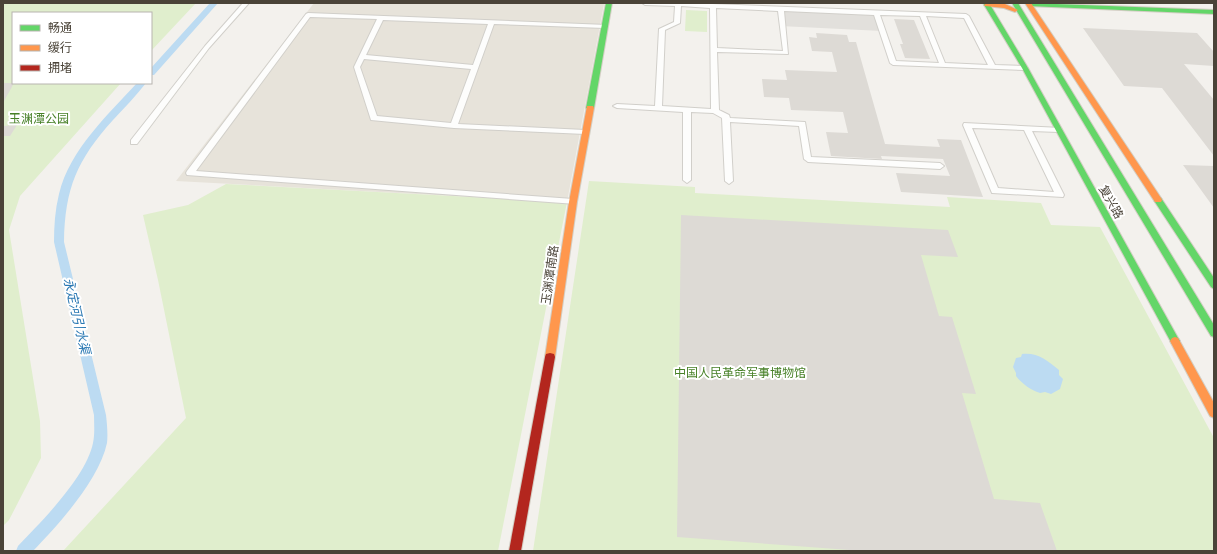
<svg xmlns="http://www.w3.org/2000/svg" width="1217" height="554" font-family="'Asap Condensed','Noto Sans SC',sans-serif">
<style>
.residential{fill:#e7e3da}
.green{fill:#e0eecd}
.parking{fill:#e2e0dc}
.water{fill:#bcdbf2}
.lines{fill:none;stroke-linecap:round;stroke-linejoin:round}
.canal{fill:#bcdbf2;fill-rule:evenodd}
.building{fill:#dddad5}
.street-casing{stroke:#d1cfca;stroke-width:2}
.fast-casing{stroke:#d3cec4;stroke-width:2}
.slow-casing{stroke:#d3cec4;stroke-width:2}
.jam-casing{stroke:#d3cec4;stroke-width:2}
.street{fill:#fdfdfc;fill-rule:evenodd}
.fast{fill:#63d668;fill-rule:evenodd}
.slow{fill:#ff974d;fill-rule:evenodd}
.jam{fill:#b3261e;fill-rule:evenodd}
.labels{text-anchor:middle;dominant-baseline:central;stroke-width:4;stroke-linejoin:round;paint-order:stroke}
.park-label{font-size:12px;fill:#478027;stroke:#fff}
.street-label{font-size:12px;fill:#4a4338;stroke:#fff}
.water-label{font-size:13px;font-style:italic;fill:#2a78b3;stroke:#fff}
</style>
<rect width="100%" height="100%" fill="#f3f1ed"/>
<path class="residential" d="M 314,3 L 604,4 L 567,202 L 176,181 Z"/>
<path class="green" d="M 3,3 L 196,3 L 151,51 L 151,13 L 13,13 L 13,83 L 121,83 L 20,196 L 9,230 L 40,421 L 41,458 L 9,520 L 3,526 Z
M 686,10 L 707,11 L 707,32 L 685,31 Z
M 589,181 L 695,187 L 695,193 L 950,207 L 947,197 L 1041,203 L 1051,225 L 1100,227 L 1214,438 L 1214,551 L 533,551 Z
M 226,184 L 567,202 L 498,551 L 63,551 L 186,418 L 158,280 L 143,215 L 188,205 Z"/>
<path class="parking" d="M 777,9 L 876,13 L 882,31 L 780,26 Z"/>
<path class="water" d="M 1022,354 C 1037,352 1047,360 1059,370 L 1059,375 L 1063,379 L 1060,389 L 1051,394 L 1045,392 L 1040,393 C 1031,390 1022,384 1016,376 L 1016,373 L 1013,367 L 1016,358 L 1021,357 Z"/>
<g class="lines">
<path class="canal" d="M 210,3 L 218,3 L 154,75 L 151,75 L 151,68 Z
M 137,83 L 146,83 C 136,96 124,108 113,120 C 77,160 65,188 64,242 L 106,415 C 107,424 108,434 107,443 C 99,480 59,524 33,551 L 16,551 L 18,546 C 42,521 86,477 93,443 C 95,434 94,424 94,415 L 54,242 C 54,226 55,210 59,194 C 70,149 108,115 137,83 Z"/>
</g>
<path class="building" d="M 894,19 L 914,20 L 930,59 L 905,58 L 900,44 L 903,44 Z
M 1083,28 L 1197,33 L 1214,52 L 1214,66 L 1184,64 L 1214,100 L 1214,156 L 1162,88 L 1124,86 Z
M 816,33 L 847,35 L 849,42 L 856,42 L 885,144 L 940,147 L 937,139 L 961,140 L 983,197 L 901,192 L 896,173 L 950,176 L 943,159 L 881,156 L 882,159 L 831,156 L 826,132 L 848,133 L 843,112 L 791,110 L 789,98 L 764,97 L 762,79 L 787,80 L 785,70 L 837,72 L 832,52 L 812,51 L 809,37 L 817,38 Z
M 3,83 L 14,83 L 3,103 Z
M 17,125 L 10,136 L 3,136 L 3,126 Z
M 1183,165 L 1214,166 L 1214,208 Z
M 681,215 L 948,230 L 958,257 L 921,255 L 939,316 L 952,317 L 976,394 L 962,393 L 994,499 L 1040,503 L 1057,551 L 863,551 L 677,537 Z"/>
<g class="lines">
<g class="street-casing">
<path id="street" d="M 243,3 L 249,3 L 209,48 L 137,144 L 131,144 L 131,140 L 205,46 Z
M 642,3 L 686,3 L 966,14 L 969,16 L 995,65 L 1025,66 L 1028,68 L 1025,70 L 893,65 L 890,63 L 874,15 L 784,11 L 788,54 L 717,52 L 719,110 L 729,115 L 730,118 L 805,122 L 811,157 L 940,163 L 944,166 L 940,169 L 808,162 L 804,159 L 799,126 L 730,122 L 733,181 L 729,184 L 725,181 L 722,118 L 713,113 L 691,112 L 691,180 L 687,183 L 683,180 L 683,112 L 617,108 L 613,106 L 617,104 L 655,106 L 659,29 L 674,22 L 675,6 L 645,5 ZM 681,6 L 710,8 L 711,109 L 662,106 L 665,30 L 680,23 ZM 716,8 L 778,11 L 783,51 L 717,48 ZM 880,15 L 920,16 L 939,63 L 896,61 ZM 926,16 L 964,18 L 988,65 L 945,63 Z
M 308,13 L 607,25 L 607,27 L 605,28 L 494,24 L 458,124 L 585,130 L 589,132 L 585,134 L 454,128 L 371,120 L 354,67 L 377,19 L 310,17 L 196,171 L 573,199 L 577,202 L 576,204 L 187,175 L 186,173 L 187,171 L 306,14 ZM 383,20 L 488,24 L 473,65 L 366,55 ZM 364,59 L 471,69 L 451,123 L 377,116 L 360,67 Z
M 964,123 L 1061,128 L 1062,130 L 1058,132 L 1032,131 L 1064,195 L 1063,197 L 992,193 L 963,125 ZM 972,128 L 1024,130 L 1054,192 L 998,188 Z"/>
</g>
<g class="fast-casing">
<path id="fast" d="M 606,3 L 612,3 L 594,108 L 590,110 L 586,108 Z
M 983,3 L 989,3 L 1028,68 L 1178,338 L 1180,341 L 1178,344 L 1175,345 L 1172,344 L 1022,68 Z
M 1012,3 L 1018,3 L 1214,325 L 1214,337 L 1211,336 Z
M 1030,3 L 1214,10 L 1214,14 L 1028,6 L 1028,4 Z
M 1158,197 L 1161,198 L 1214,278 L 1214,289 L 1211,287 L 1155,202 L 1154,200 Z"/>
</g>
<g class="slow-casing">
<path id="slow" d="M 987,3 L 1005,4 L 1018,10 L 1015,12 L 1004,8 L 985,6 L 984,5 Z
M 1025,3 L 1031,3 L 1161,198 L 1162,200 L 1161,202 L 1155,202 Z
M 587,106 L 593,106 L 594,108 L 577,202 L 555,357 L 554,360 L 550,361 L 546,360 L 545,357 L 569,202 Z
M 1175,337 L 1178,338 L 1214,403 L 1214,418 L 1210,416 L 1170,341 L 1172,338 Z"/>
</g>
<g class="jam-casing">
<path id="jam" d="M 550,353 L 554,354 L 555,357 L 521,551 L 509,551 L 545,357 L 546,354 Z"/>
</g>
<use href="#street" class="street"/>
<use href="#fast" class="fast"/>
<use href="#slow" class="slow"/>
<use href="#jam" class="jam"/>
</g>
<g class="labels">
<g class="park-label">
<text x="39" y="119">玉渊潭公园</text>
<text x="740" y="373">中国人民革命军事博物馆</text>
</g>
<g class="street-label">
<text transform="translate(1111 202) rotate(61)">复兴路</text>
<text transform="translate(550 275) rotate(-82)">玉渊潭南路</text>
</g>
<g class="water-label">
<text transform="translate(77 316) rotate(77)">永定河引水渠</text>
</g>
</g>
<rect width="1217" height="554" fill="none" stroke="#4a4338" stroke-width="8"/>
<rect x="12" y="12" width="140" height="72" fill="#ffffff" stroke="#b7b4af"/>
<rect x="20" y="25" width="20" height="6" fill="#63d668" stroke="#b7b4af"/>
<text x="48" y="32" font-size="12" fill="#4a4338">畅通</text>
<rect x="20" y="45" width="20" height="6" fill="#ff974d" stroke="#b7b4af"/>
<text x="48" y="52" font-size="12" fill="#4a4338">缓行</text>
<rect x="20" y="65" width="20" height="6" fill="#b3261e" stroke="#b7b4af"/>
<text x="48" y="72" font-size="12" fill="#4a4338">拥堵</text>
</svg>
